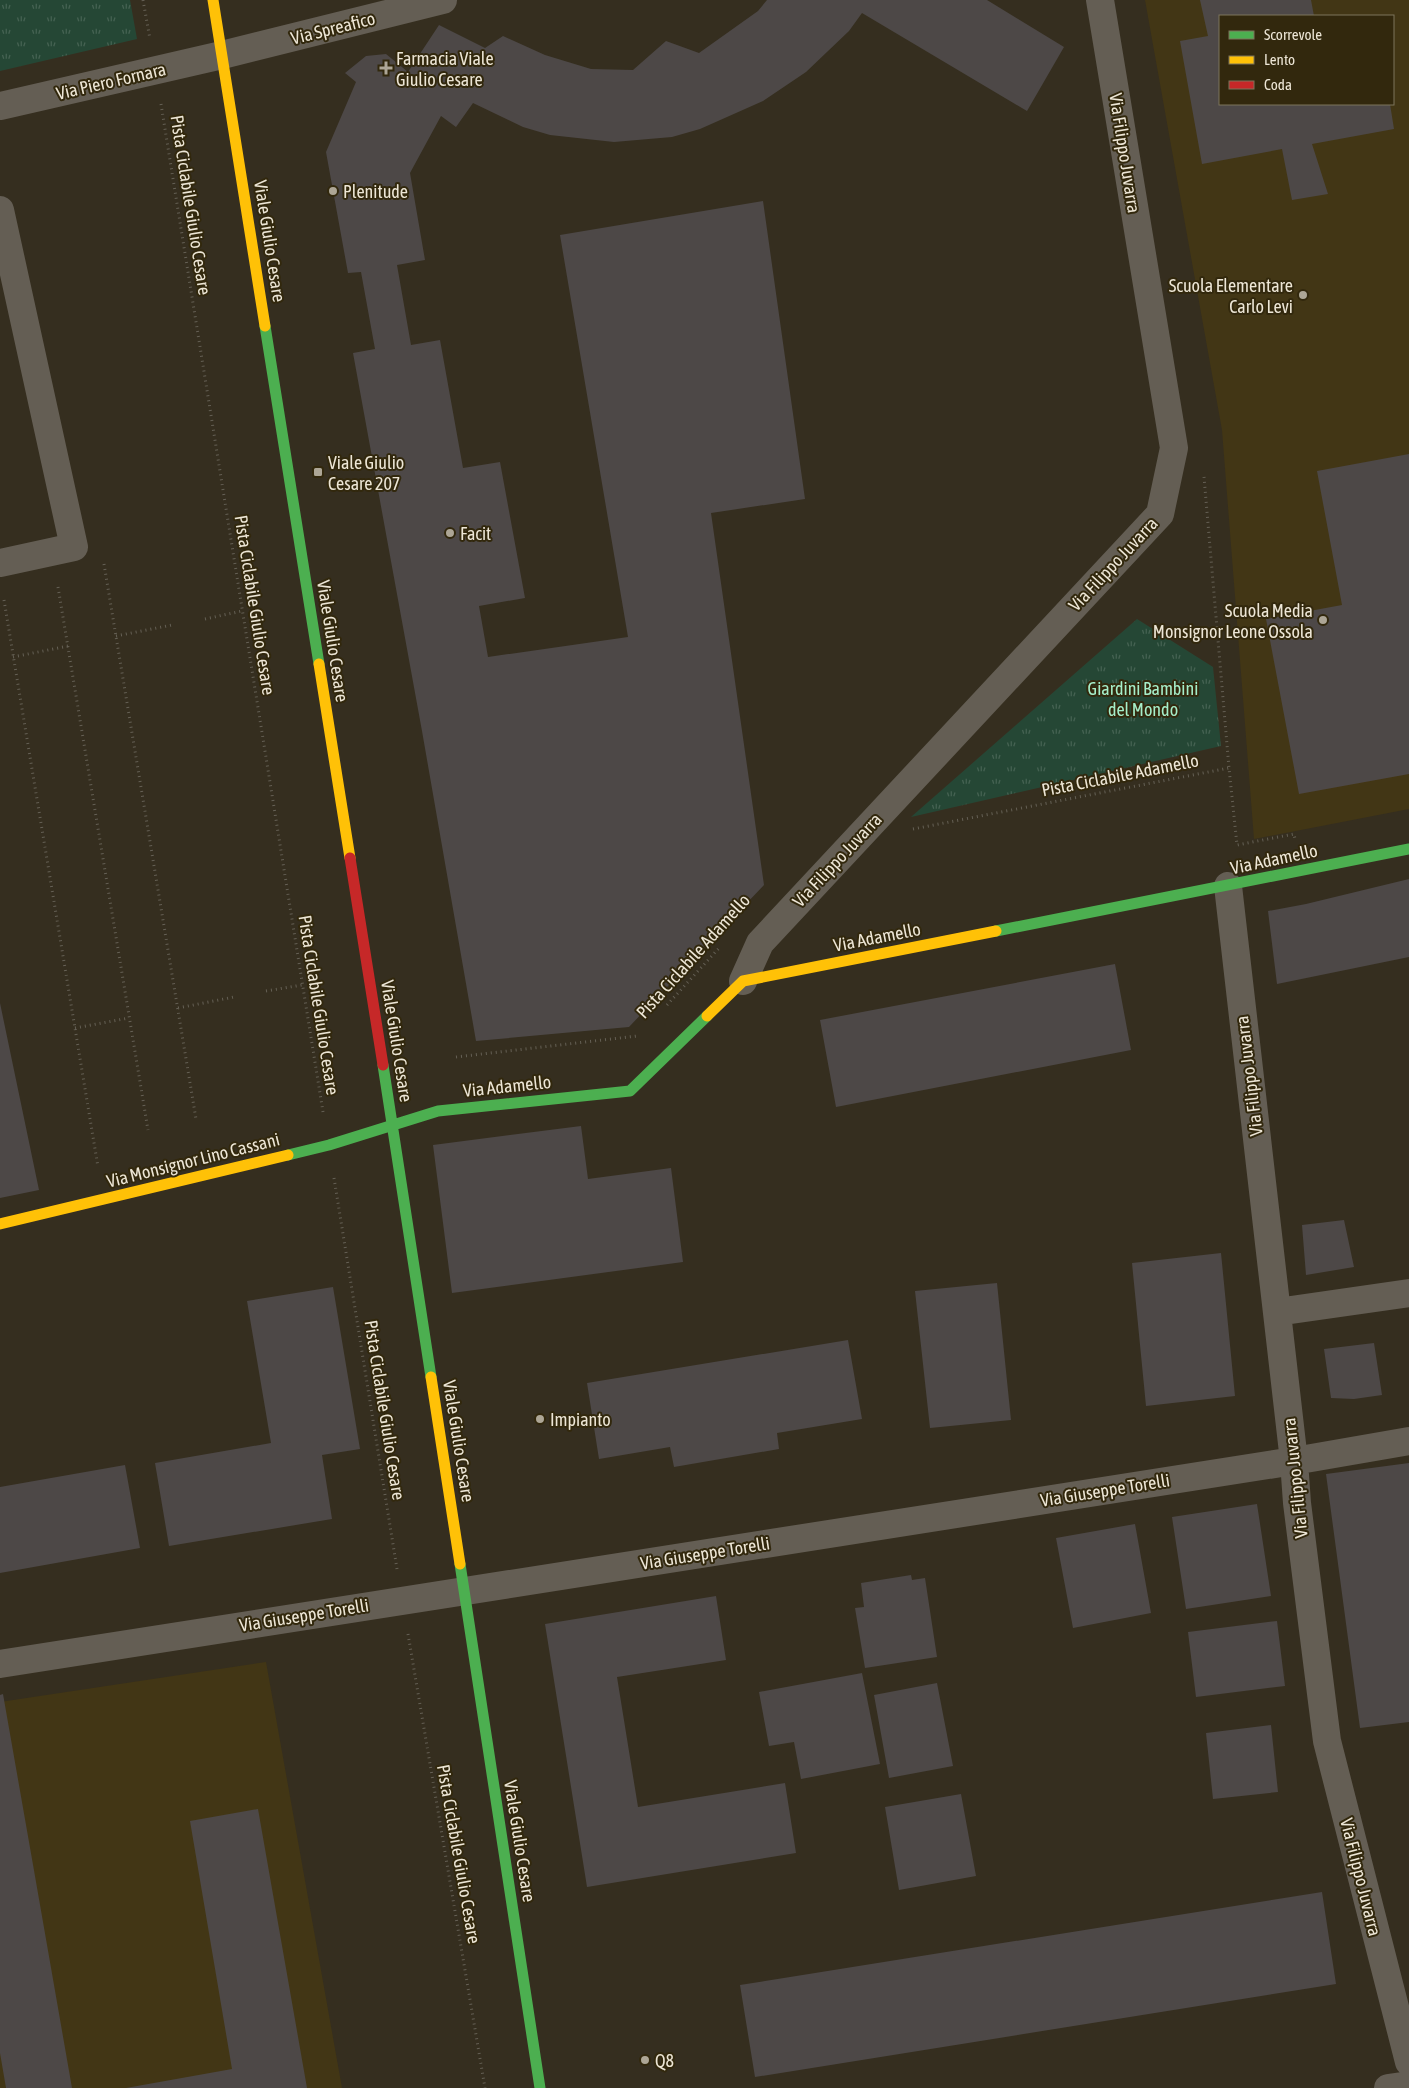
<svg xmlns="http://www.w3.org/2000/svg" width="1409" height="2088" font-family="'Asap Condensed',sans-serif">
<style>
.built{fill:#423615;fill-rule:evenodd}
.grass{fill:url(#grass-tufts)}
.building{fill:#4d4847}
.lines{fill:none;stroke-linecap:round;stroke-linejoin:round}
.path{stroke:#656055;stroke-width:3;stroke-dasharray:1 4;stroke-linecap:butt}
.street{stroke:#645e54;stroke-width:28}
.fast{stroke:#4caf50;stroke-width:11}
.slow{stroke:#ffc107;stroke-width:11}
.jam{stroke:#c62828;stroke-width:11}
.poi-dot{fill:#ada696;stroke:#32280d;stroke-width:2}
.labels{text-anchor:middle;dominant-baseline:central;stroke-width:4;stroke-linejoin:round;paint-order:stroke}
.street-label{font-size:18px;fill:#ede6d6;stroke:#32280d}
.poi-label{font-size:18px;fill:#ede6d6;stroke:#32280d;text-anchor:start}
.park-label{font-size:18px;fill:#a5eeca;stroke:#32280d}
</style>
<defs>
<pattern id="grass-tufts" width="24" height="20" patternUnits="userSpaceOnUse" patternTransform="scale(1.25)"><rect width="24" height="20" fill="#254735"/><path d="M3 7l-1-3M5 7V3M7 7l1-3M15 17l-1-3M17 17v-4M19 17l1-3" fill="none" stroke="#456252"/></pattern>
</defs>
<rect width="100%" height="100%" fill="#352e1f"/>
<path class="built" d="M 1145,0 L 1409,0 L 1409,809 L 1254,839 L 1222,430 ZM 1220,16 L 1393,16 L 1393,104 L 1220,104 Z
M 266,1662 L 342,2088 L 0,2088 L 0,1702 Z"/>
<path class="grass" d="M 0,0 L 130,0 L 137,39 L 0,71 Z
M 1137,619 L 1213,667 L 1221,746 L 911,817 Z"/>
<path class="building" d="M 767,0 L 987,0 L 1064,47 L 1027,111 L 862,13 L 849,31 L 806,72 L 763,101 L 700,129 L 672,137 L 614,142 L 550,135 L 523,127 L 473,103 L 456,127 L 441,116 L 410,173 L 425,260 L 397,265 L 411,345 L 440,340 L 463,468 L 500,462 L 525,598 L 479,606 L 488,657 L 628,637 L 560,235 L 763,201 L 805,499 L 711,513 L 764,885 L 629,1027 L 476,1041 L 422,731 L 353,353 L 375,349 L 361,272 L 348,273 L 326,152 L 356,82 L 345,73 L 366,56 L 386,54 L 408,72 L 439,25 L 485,48 L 503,36 L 545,55 L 591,69 L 633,70 L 666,41 L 699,53 L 758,11 Z
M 1200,0 L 1311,0 L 1314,16 L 1220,16 L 1220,104 L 1390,104 L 1394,129 L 1312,144 L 1328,194 L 1292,200 L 1282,149 L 1202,164 L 1180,41 L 1208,36 Z
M 1409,454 L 1409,774 L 1299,794 L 1266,619 L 1342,605 L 1317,471 Z
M 1409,879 L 1409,957 L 1277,984 L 1268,911 L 1306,904 Z
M 1115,964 L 1131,1050 L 836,1107 L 820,1020 Z
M 0,1003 L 39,1190 L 0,1198 Z
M 581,1126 L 588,1179 L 671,1168 L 683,1262 L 452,1293 L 433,1145 Z
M 1344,1220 L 1354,1267 L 1306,1275 L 1302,1225 Z
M 1221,1253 L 1235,1396 L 1146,1406 L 1132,1263 Z
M 997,1283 L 1011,1420 L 930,1428 L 915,1291 Z
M 333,1287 L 360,1449 L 322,1455 L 332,1519 L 169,1546 L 155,1463 L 271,1443 L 247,1301 Z
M 848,1340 L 862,1419 L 777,1433 L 779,1449 L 674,1467 L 670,1447 L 599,1459 L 587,1383 Z
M 1374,1343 L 1382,1395 L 1354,1399 L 1331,1398 L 1324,1349 Z
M 1409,1463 L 1409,1722 L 1360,1728 L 1326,1474 Z
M 125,1465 L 140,1548 L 0,1573 L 0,1487 Z
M 1257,1504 L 1271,1596 L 1186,1609 L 1172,1517 Z
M 1135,1524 L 1151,1613 L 1073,1628 L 1056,1538 Z
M 911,1575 L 912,1580 L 925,1578 L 937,1657 L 865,1668 L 855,1608 L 864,1607 L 861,1583 Z
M 716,1596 L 726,1660 L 617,1677 L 638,1807 L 785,1783 L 796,1853 L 587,1887 L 545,1624 Z
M 1277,1621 L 1285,1686 L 1196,1697 L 1188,1632 Z
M 862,1673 L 880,1764 L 801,1779 L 794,1742 L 769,1746 L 759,1692 Z
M 937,1683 L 953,1766 L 889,1778 L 874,1695 Z
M 3,1694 L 32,1859 L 72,2088 L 6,2088 L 0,2053 L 0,1695 Z
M 1271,1725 L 1278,1792 L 1213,1799 L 1206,1733 Z
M 961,1794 L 976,1876 L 899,1890 L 885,1807 Z
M 258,1809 L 307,2088 L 126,2088 L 232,2069 L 190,1821 Z
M 1322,1892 L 1336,1984 L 755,2077 L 740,1985 Z"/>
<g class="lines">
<path class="path" d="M 143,0 L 150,39
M 161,104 L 323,1112
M 1204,477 L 1229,768
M 104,564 L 196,1119
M 58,587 L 148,1130
M 4,600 L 98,1167
M 205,619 L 242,611
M 116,636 L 172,625
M 13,657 L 68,646
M 913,829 L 1229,768 L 1237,845 L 1294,834 L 1295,839
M 266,991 L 302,985
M 667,1005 L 720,947
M 178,1008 L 234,997
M 75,1028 L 129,1018
M 456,1057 L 637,1036
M 334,1178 L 397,1569
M 408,1634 L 485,2088"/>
<path class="street" d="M 0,106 L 222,55 L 443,0
M 0,210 L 74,547 L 0,563
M 1228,886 L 1294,1461 L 1297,1503 L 1327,1741 L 1409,2062
M 743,981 L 760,943 L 1160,514 L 1174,448 L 1100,0
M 1277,1312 L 1409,1293
M 0,1664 L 1294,1461 L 1409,1441
M 1388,2088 L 1409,2085"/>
<path class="fast" d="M 265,326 L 319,664
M 996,931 L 1409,849
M 383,1065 L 431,1377
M 288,1155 L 329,1145 L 438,1111 L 630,1091 L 707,1016
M 460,1564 L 540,2088"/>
<path class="slow" d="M 213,0 L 265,326
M 319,664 L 350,858
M 707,1016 L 743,981 L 996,931
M 0,1224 L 288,1155
M 431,1377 L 460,1564"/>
<path class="jam" d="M 350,858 L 383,1065"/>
</g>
<g class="poi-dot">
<path d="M383.5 60.5h5v5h5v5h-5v5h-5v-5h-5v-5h5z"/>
<circle cx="333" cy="191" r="5"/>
<circle cx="1303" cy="295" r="5"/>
<rect x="313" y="467" width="10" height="10" rx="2.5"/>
<circle cx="450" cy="533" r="5"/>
<circle cx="1323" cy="620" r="5"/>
<circle cx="540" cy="1419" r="5"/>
<circle cx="645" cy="2060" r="5"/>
</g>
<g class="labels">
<g class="street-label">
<text transform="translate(333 28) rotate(-14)">Via Spreafico</text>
<text transform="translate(111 81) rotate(-13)">Via Piero Fornara</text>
<text transform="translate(1125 153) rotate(81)">Via Filippo Juvarra</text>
<text transform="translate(191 205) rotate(81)">Pista Ciclabile Giulio Cesare</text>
<text transform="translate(270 241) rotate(81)">Viale Giulio Cesare</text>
<text transform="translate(1113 564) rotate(-47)">Via Filippo Juvarra</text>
<text transform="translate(255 605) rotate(81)">Pista Ciclabile Giulio Cesare</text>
<text transform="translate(333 641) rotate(81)">Viale Giulio Cesare</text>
<text transform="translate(1120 775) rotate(-11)">Pista Ciclabile Adamello</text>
<text transform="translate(1274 859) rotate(-12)">Via Adamello</text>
<text transform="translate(837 860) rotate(-47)">Via Filippo Juvarra</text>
<text transform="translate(877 937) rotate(-11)">Via Adamello</text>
<text transform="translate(693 956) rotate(-48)">Pista Ciclabile Adamello</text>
<text transform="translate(319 1005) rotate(81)">Pista Ciclabile Giulio Cesare</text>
<text transform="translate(397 1041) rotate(81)">Viale Giulio Cesare</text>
<text transform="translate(1249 1076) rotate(-97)">Via Filippo Juvarra</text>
<text transform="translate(507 1086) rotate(-6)">Via Adamello</text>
<text transform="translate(193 1160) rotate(-14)">Via Monsignor Lino Cassani</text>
<text transform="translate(385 1410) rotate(81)">Pista Ciclabile Giulio Cesare</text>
<text transform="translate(459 1441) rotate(81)">Viale Giulio Cesare</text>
<text transform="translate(1295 1478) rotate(-96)">Via Filippo Juvarra</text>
<text transform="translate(1105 1490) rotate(-9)">Via Giuseppe Torelli</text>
<text transform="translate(705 1553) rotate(-9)">Via Giuseppe Torelli</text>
<text transform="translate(304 1615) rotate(-9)">Via Giuseppe Torelli</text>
<text transform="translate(520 1841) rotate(81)">Viale Giulio Cesare</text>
<text transform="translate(459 1854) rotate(80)">Pista Ciclabile Giulio Cesare</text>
<text transform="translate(1361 1877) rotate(76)">Via Filippo Juvarra</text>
</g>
<g class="poi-label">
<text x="396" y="58">Farmacia Viale<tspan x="396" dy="21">Giulio Cesare</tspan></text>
<text x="343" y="191">Plenitude</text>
<text x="1293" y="285" text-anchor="end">Scuola Elementare<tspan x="1293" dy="21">Carlo Levi</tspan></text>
<text x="328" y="462">Viale Giulio<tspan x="328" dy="21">Cesare 207</tspan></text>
<text x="460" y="533">Facit</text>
<text x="1313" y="610" text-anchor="end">Scuola Media<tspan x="1313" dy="21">Monsignor Leone Ossola</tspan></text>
<text x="550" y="1419">Impianto</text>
<text x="655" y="2060">Q8</text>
</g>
<g class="park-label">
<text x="1143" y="688">Giardini Bambini<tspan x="1143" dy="21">del Mondo</tspan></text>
</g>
</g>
<rect x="1219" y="15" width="175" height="90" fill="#32280d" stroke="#7d745d"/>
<rect x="1229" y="31" width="25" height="8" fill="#4caf50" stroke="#7d745d"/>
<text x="1264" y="40" font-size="15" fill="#ede6d6">Scorrevole</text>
<rect x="1229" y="56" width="25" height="8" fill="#ffc107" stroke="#7d745d"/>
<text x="1264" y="65" font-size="15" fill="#ede6d6">Lento</text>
<rect x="1229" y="81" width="25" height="8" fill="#c62828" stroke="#7d745d"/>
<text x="1264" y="90" font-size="15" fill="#ede6d6">Coda</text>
</svg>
